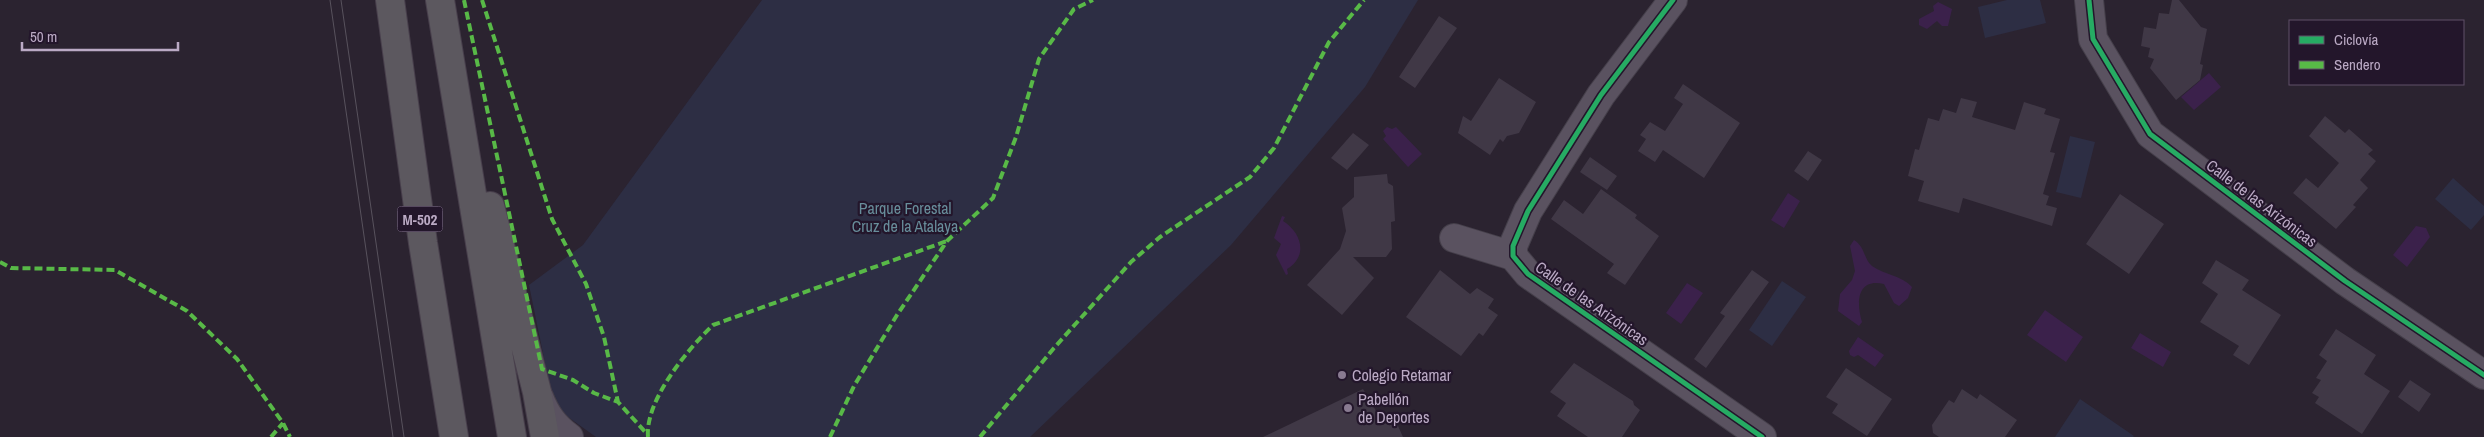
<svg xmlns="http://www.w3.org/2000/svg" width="2484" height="437" font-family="'Archivo Narrow',sans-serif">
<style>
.green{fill:#2d2e44}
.water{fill:#3b214b}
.building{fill:#403846}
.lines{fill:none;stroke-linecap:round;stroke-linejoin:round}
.minor-casing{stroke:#453f4a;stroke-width:30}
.highway-casing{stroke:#483f4c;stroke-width:30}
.minor{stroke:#5a5260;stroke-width:28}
.highway{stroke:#5c585f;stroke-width:28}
.tram{stroke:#58525d;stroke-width:1}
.quiet{stroke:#58b947;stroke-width:4;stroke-dasharray:8 4;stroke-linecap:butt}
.cycleway-casing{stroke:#23162b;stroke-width:8}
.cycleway{stroke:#26ab63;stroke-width:5}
.poi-dot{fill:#897b91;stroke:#23162b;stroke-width:2}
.labels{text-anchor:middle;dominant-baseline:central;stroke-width:4.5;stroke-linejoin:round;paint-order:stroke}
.shield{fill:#23162b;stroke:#8d7e97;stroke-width:1}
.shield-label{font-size:15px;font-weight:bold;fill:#bbaac5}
.street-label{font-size:16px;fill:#bbaac5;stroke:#23162b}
.park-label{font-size:16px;fill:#688e9b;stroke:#23162b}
.poi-label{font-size:16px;fill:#bbaac5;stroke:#23162b;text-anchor:start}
</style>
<rect width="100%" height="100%" fill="#2b2330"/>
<path class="green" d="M 762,0 L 1418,0 L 1365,87 L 1231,245 L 1030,437 L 596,437 L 554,407 L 529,285 L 583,245 Z
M 2007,0 L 2040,0 L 2046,23 L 1985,38 L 1978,7 Z
M 2070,136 L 2095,142 L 2081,198 L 2056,192 Z
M 2453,178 L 2484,206 L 2484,215 L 2471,230 L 2435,199 Z
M 1782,281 L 1806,297 L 1772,346 L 1749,330 Z
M 2080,399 L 2134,436 L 2133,437 L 2055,437 Z"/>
<path class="water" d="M 1938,2 L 1952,9 L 1948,26 L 1942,26 L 1937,21 L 1927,29 L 1919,25 L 1919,19 L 1934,11 L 1933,6 Z
M 2209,73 L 2221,87 L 2194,110 L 2181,97 Z
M 1387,127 L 1392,129 L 1396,127 L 1422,154 L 1408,167 L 1383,139 L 1386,136 L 1383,131 Z
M 1788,193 L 1800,201 L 1784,228 L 1771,220 Z
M 1282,216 L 1285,217 L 1283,221 C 1301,232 1309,256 1287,269 L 1288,274 L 1286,275 L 1276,255 L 1281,244 L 1274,238 Z
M 2416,226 L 2426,228 L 2430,237 L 2407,267 L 2393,255 Z
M 1854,240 C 1866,248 1863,258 1872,266 C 1885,275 1901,275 1912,287 L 1908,298 L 1899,306 L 1894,303 L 1884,284 C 1857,278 1856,302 1862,322 L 1859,326 L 1838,311 L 1840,294 L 1852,280 L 1855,271 L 1850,246 Z
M 1687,283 L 1703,293 L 1681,324 L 1666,313 Z
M 2045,310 L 2083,337 L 2066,362 L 2027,335 Z
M 2140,333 L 2171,352 L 2163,367 L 2131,348 Z
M 1858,337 L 1884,355 L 1875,367 L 1858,355 L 1854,357 L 1850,355 L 1849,351 Z"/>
<path class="building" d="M 2172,0 L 2179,0 L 2201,27 L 2207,29 L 2200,64 L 2203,65 L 2200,80 L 2176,100 L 2150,68 L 2154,59 L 2148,57 L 2150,48 L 2141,46 L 2144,27 L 2156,29 L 2159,13 L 2169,14 Z
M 1439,16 L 1457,28 L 1415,88 L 1399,77 Z
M 1499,78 L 1536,102 L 1519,133 L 1507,136 L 1503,142 L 1500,139 L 1490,155 L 1458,133 L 1463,116 L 1471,121 Z
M 1683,84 L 1740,123 L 1704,178 L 1663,150 L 1655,162 L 1638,151 L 1646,139 L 1640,135 L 1650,122 L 1665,131 L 1683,104 L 1674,98 Z
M 1961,98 L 1977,102 L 1972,117 L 2015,130 L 2024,102 L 2046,109 L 2044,114 L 2060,119 L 2050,152 L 2055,153 L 2043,194 L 2049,196 L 2046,205 L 2057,208 L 2052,226 L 1963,198 L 1959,213 L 1918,201 L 1924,181 L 1908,176 L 1915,149 L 1919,150 L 1928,118 L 1939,121 L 1943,109 L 1956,113 Z
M 2325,116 L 2345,133 L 2349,129 L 2373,150 L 2368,154 L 2376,161 L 2360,180 L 2368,188 L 2353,205 L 2356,207 L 2336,229 L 2293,193 L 2306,178 L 2318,188 L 2339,163 L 2309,136 Z
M 1353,133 L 1369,145 L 1347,170 L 1331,158 Z
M 1808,151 L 1822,160 L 1808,181 L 1794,171 Z
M 1590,157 L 1617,176 L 1607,190 L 1580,172 Z
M 1387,174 L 1388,183 L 1393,186 L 1395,221 L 1391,222 L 1392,249 L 1386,257 L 1353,257 L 1374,278 L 1342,315 L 1307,285 L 1340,249 L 1346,231 L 1342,208 L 1354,197 L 1354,177 Z
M 1601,189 L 1637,215 L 1635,218 L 1659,236 L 1625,285 L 1607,273 L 1614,264 L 1551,219 L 1564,200 L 1583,214 Z
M 2120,194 L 2164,224 L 2129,274 L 2086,244 Z
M 2216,260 L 2249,280 L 2242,290 L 2281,315 L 2249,365 L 2233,355 L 2239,346 L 2200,322 L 2218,294 L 2202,283 Z
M 1440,270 L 1470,294 L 1477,288 L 1494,299 L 1488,308 L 1498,315 L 1483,336 L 1479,333 L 1461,356 L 1406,317 Z
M 1752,270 L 1769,282 L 1706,368 L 1694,359 L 1725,316 L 1720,313 Z
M 2336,329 L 2376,355 L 2364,374 L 2390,391 L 2362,434 L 2315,403 L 2319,397 L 2312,393 L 2321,380 L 2316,378 L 2327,361 L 2319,355 Z
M 1574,363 L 1633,401 L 1634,405 L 1640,410 L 1622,437 L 1588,437 L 1557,416 L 1566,403 L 1550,392 Z
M 1846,368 L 1892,399 L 1867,436 L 1832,413 L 1838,404 L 1826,397 Z
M 2410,380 L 2431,394 L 2419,412 L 2398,397 Z
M 1363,389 L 1382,421 L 1393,415 L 1403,437 L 1263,437 Z
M 1962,389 L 1977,399 L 1980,394 L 2017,420 L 2005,437 L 1939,437 L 1933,433 L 1932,425 L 1949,400 L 1954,403 Z"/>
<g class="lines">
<g class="minor-casing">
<path id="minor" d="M 1673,0 L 1601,95 L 1528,211 L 1513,246 L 1513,256 L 1528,274 L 1762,437
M 2089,0 L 2093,39 L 2150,134 L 2345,281 L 2484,375
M 1454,238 L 1513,256
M 539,397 C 546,415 554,426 569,437"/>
</g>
<g class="highway-casing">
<path id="highway" d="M 390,0 L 423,243 L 454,437
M 440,0 L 512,437
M 490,206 L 537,392 L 545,437"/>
</g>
<use href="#minor" class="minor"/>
<use href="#highway" class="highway"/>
<path class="tram" d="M 330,0 L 393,437
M 341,0 L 404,437"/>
<path class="quiet" d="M 464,0 L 542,369 L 573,380 L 594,393 L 618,402 L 648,435
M 482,0 L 552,219 L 586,284 L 604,337 L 618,402
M 0,262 L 11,268 L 115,270 L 187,311 L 237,359 L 283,423 L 290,437
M 271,437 L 283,423
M 648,437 C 645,400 688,349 713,325 L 947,241
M 830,437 L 854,386 L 897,315 L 947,241 L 993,198 L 1016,137 L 1039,59 L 1074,9 L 1093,0
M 980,437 L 1054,348 L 1131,262 L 1160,237 L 1250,177 L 1274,148 L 1329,42 L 1364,0"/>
<g class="cycleway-casing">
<path id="cycleway" d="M 1673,0 L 1601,95 L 1528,211 L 1513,246 L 1513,256 L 1528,274 L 1762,437
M 2089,0 L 2093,39 L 2150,134 L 2345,281 L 2484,375"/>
</g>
<use href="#cycleway" class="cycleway"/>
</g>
<g class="poi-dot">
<circle cx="1342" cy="375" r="5"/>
<circle cx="1348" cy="408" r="5"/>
</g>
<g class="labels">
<rect class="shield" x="397.5" y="206.5" width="45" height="25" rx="4"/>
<g class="shield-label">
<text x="420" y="219">M-502</text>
</g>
<g class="street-label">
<text transform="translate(2262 203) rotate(37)">Calle de las Arizónicas</text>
<text transform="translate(1592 303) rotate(35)">Calle de las Arizónicas</text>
</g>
<g class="park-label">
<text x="905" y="208">Parque Forestal<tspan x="905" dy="18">Cruz de la Atalaya</tspan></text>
</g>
<g class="poi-label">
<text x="1352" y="375">Colegio Retamar</text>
<text x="1358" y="399">Pabellón<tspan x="1358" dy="18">de Deportes</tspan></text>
</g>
</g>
<rect x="2289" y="20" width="175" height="65" fill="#23162b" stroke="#605169"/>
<rect x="2299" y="36" width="25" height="8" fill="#26ab63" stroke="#605169"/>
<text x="2334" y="45" font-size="15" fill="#bbaac5">Ciclovía</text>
<rect x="2299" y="61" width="25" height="8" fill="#58b947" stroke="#605169"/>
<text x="2334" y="70" font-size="15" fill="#bbaac5">Sendero</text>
<path d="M22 42v8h156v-8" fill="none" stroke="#bbaac5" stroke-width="2.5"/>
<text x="30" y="42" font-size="15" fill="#bbaac5" stroke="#23162b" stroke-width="4" paint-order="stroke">50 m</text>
</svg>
